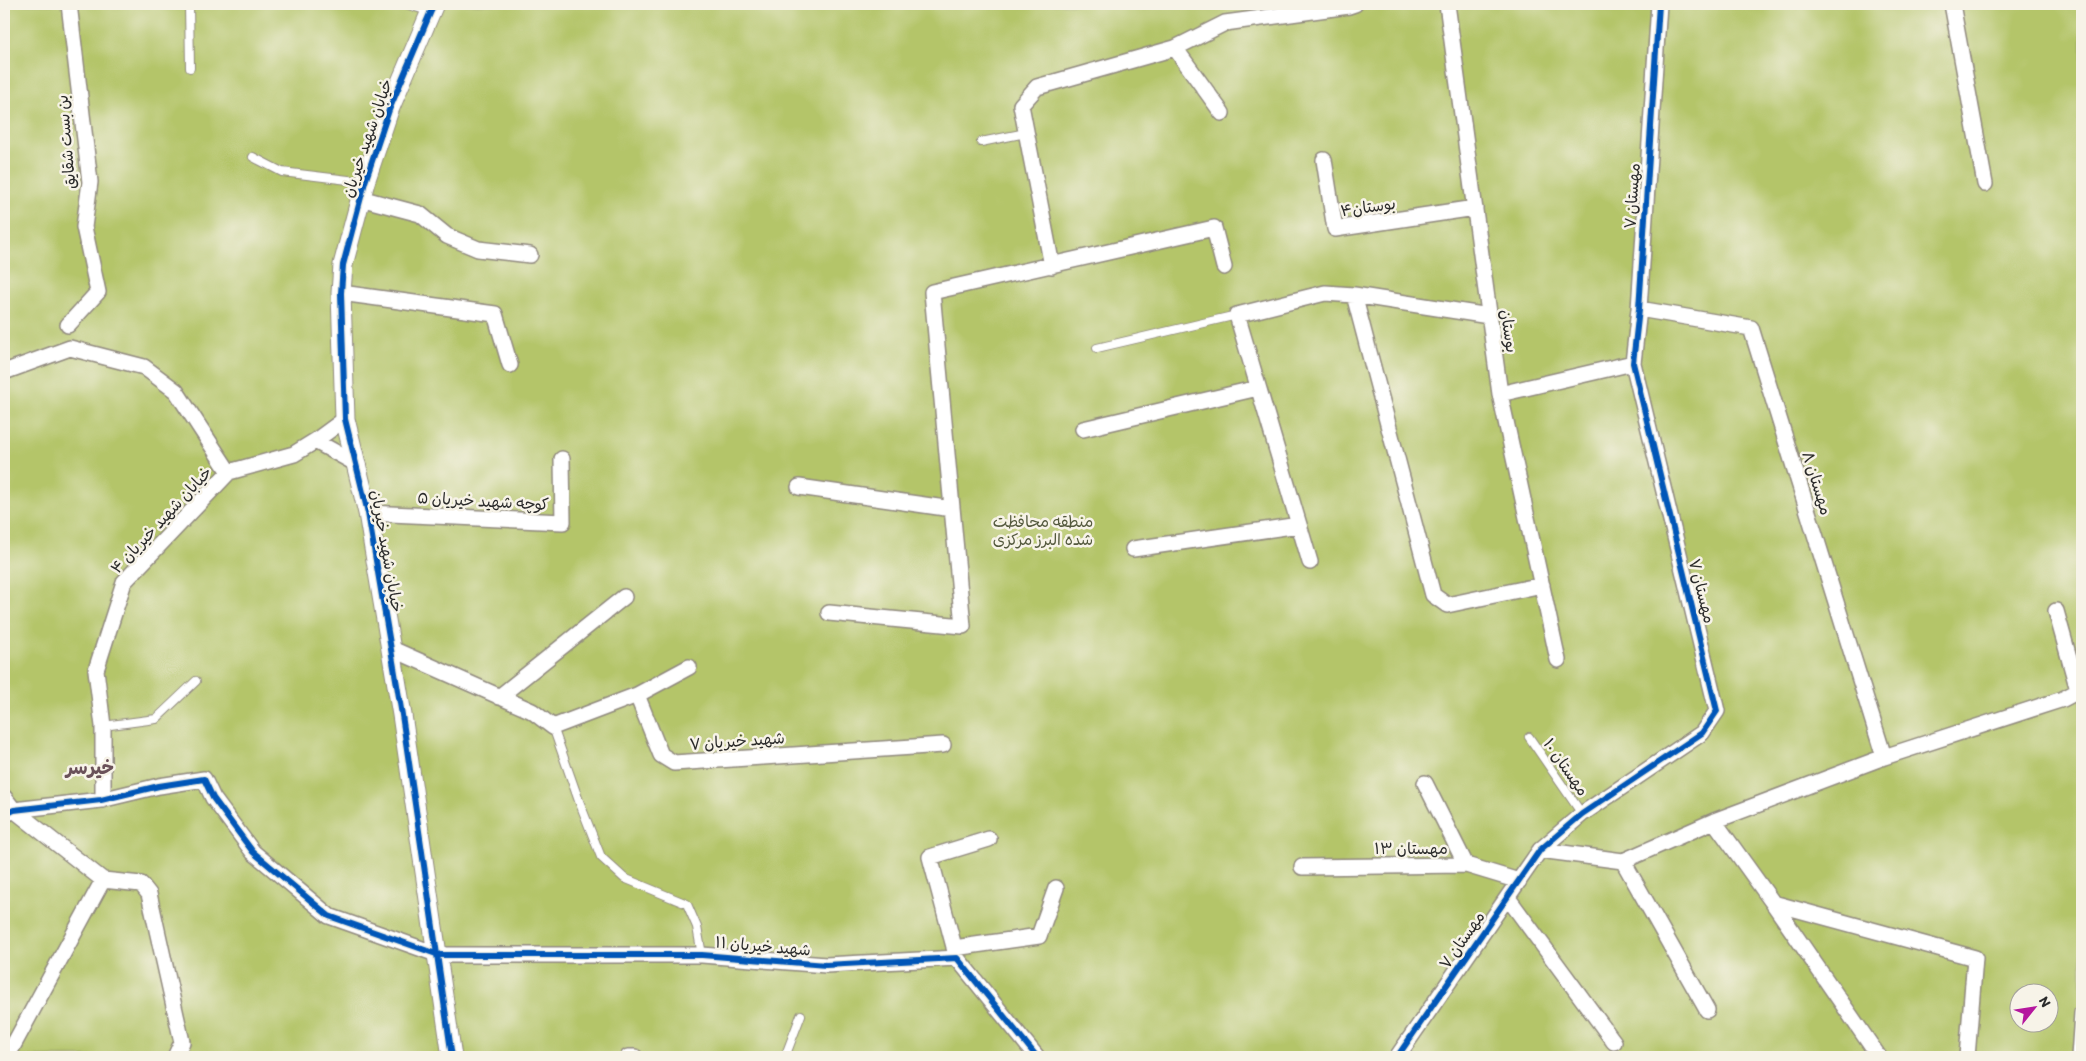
<svg xmlns="http://www.w3.org/2000/svg" width="2086" height="1061" font-family="Itim,'Playpen Sans Arabic',sans-serif">
<style>
.green{fill:#b4c569;stroke:#70784a;fill-rule:evenodd}
.lines{fill:none;stroke-linecap:round;stroke-linejoin:round}
.service-casing{stroke:#90897e;stroke-width:10}
.minor-casing{stroke:#90897e;stroke-width:18}
.tertiary-casing{stroke:#90897e;stroke-width:21}
.service{stroke:#fff;stroke-width:8}
.minor{stroke:#fff;stroke-width:15}
.tertiary{stroke:#fff;stroke-width:19}
.cycleway-casing{stroke:#f7f3e8;stroke-width:9}
.cycleway{stroke:#0057b8;stroke-width:6}
.labels{text-anchor:middle;dominant-baseline:central;stroke-width:5;stroke-linejoin:round;paint-order:stroke}
.street-label{font-size:16px;fill:#2b2b2b;stroke:#f7f3e8}
.park-label{font-size:16px;fill:#54593e;stroke:#f7f3e8}
.quarter-label{font-size:19px;font-weight:bold;fill:#6a5159;stroke:#f7f3e8}
</style>
<rect width="100%" height="100%" fill="#f7f3e8"/>
<filter id="ink" filterUnits="userSpaceOnUse"><feTurbulence type="fractalNoise" baseFrequency=".02" numOctaves="2"/><feDisplacementMap in="SourceGraphic" scale="10" xChannelSelector="R" yChannelSelector="G"/><feConvolveMatrix kernelMatrix="1 2 1 2 8 2 1 2 1" color-interpolation-filters="sRGB"/></filter>
<filter id="wash" filterUnits="userSpaceOnUse"><feTurbulence type="fractalNoise" baseFrequency=".0096" numOctaves="4" result="noise"/><feDisplacementMap in="SourceGraphic" scale="20" xChannelSelector="R" yChannelSelector="G"/><feGaussianBlur stdDeviation="1.12" result="paint"/><feColorMatrix in="noise" values="0 0 0 0 0 0 0 0 0 0 0 0 0 0 0 0 0 1.4 0 .05"/><feComposite in="paint" operator="in"/></filter>
<g filter="url(#wash)">
<rect width="100%" height="100%" fill="#f4e7d1"/>
<path class="green" d="M 4,4 L 2082,4 L 2082,1057 L 4,1057 ZM 2018,994 L 2048,994 L 2048,1024 L 2018,1024 Z"/>
</g>
<g filter="url(#ink)">
<g class="lines">
<g class="service-casing">
<path id="service" d="M 189,4 L 190,68
M 406,4 L 431,12
M 981,142 L 1026,133
M 253,157 L 282,172 L 365,182
M 1097,348 L 1237,315
M 103,726 L 156,719 L 196,681
M 553,727 L 579,801 L 601,857 L 624,878 L 687,904 L 697,927 L 702,955
M 1529,737 L 1582,814
M 785,1057 L 801,1015"/>
</g>
<g class="minor-casing">
<path id="minor" d="M 1447,4 L 1500,394 L 1558,660
M 1952,4 L 1985,184
M 1175,48 L 1222,113
M 1324,160 L 1335,229 L 1475,208
M 360,198 L 420,214 L 447,236 L 478,249 L 530,255
M 1052,266 L 1021,105 L 1037,87 L 1175,48 L 1225,23 L 1349,6 L 1355,4
M 341,293 L 495,314 L 510,365
M 1354,295 L 1433,595 L 1447,605 L 1542,585
M 1639,309 L 1751,328 L 1884,757
M 68,325 L 98,292 L 84,227 L 90,182 L 69,4
M 4,372 L 70,348 L 144,367 L 176,391 L 229,472
M 1500,394 L 1633,363
M 1083,429 L 1258,388
M 315,441 L 355,463
M 799,487 L 952,509
M 368,513 L 563,522 L 562,459
M 1133,549 L 1299,525
M 1310,562 L 1237,315 L 1325,293 L 1354,295 L 1489,316
M 2056,611 L 2078,690
M 829,613 L 963,626 L 932,292 L 1214,228 L 1224,267
M 390,648 L 532,711 L 553,727 L 637,695 L 661,755 L 674,763 L 943,745
M 637,695 L 689,667
M 499,697 L 624,597
M 1425,783 L 1466,865
M 4,797 L 14,810 L 103,880 L 141,884 L 149,894 L 182,1042 L 175,1057
M 103,800 L 103,726 L 96,670 L 124,582 L 229,472 L 294,454 L 315,441 L 345,419
M 4,815 L 14,810 L 101,800 L 159,786 L 204,779 L 213,798 L 253,852 L 329,916 L 439,955 L 702,955 L 826,965 L 957,958 L 1037,1057
M 1714,821 L 1773,903 L 1879,1057
M 1540,850 L 1623,861 L 1714,821 L 1884,757 L 2063,699 L 2082,689
M 1623,861 L 1707,1010
M 1302,867 L 1466,865 L 1519,881
M 1508,898 L 1614,1042
M 1773,903 L 1975,958 L 1967,1057
M 954,948 L 1039,936 L 1056,888
M 957,958 L 930,857 L 989,839
M 7,1057 L 103,880
M 628,1057 L 635,1057
M 1397,1057 L 1540,850 L 1582,814 L 1702,733 L 1717,711 L 1633,363 L 1639,309 L 1659,4
M 2079,1057 L 2082,1013"/>
</g>
<g class="tertiary-casing">
<path id="tertiary" d="M 434,4 L 389,110 L 365,182 L 343,265 L 341,293 L 345,419 L 368,513 L 402,715 L 452,1057"/>
</g>
<use href="#service" class="service"/>
<use href="#minor" class="minor"/>
<use href="#tertiary" class="tertiary"/>
<g class="cycleway-casing">
<path id="cycleway" d="M 434,4 L 389,110 L 365,182 L 343,265 L 341,293 L 345,419 L 368,513 L 402,715 L 452,1057
M 4,815 L 14,810 L 101,800 L 159,786 L 204,779 L 213,798 L 253,852 L 329,916 L 439,955 L 702,955 L 826,965 L 957,958 L 1037,1057
M 1397,1057 L 1540,850 L 1582,814 L 1702,733 L 1717,711 L 1633,363 L 1639,309 L 1659,4"/>
</g>
<use href="#cycleway" class="cycleway"/>
</g>
</g>
<g class="labels">
<g class="street-label">
<text transform="translate(367 138) rotate(-71)">خیابان شهید خیریان</text>
<text transform="translate(66 142) rotate(-95)">بن بست شقایق</text>
<text transform="translate(1632 196) rotate(-86)">مهستان ۷</text>
<text transform="translate(1368 207) rotate(-8)">بوستان۴</text>
<text transform="translate(1509 331) rotate(82)">بوستان</text>
<text transform="translate(1817 483) rotate(73)">مهستان ۸</text>
<text transform="translate(483 501) rotate(3)">کوچه شهید خیریان ۵</text>
<text transform="translate(161 520) rotate(-47)">خیابان شهید خیریان ۴</text>
<text transform="translate(387 551) rotate(80)">خیابان شهید خیریان</text>
<text transform="translate(1702 591) rotate(76)">مهستان ۷</text>
<text transform="translate(737 741) rotate(-4)">شهید خیریان ۷</text>
<text transform="translate(1566 767) rotate(55)">مهستان ۱۰</text>
<text x="1411" y="848">مهستان ۱۳</text>
<text transform="translate(1462 940) rotate(-55)">مهستان ۷</text>
<text transform="translate(763 946) rotate(5)">شهید خیریان ۱۱</text>
</g>
<g class="park-label">
<text x="1043" y="521">منطقه محافظت<tspan x="1043" dy="18">شده البرز مرکزی</tspan></text>
</g>
<g class="quarter-label">
<text x="90" y="767">خیرسر</text>
</g>
</g>
<rect width="2086" height="1061" fill="none" stroke="#f7f3e8" stroke-width="20"/>
<g transform="translate(2034 1008) rotate(60)"><circle r="24" fill="#f7f3e8" stroke="#a5a39c"/>
<path d="M0-4L9 19L0 12L-9 19Z" fill="#b5179e"/>
<text y="-8" font-size="14" font-weight="bold" text-anchor="middle" fill="#2b2b2b">N</text>
</g>
</svg>
